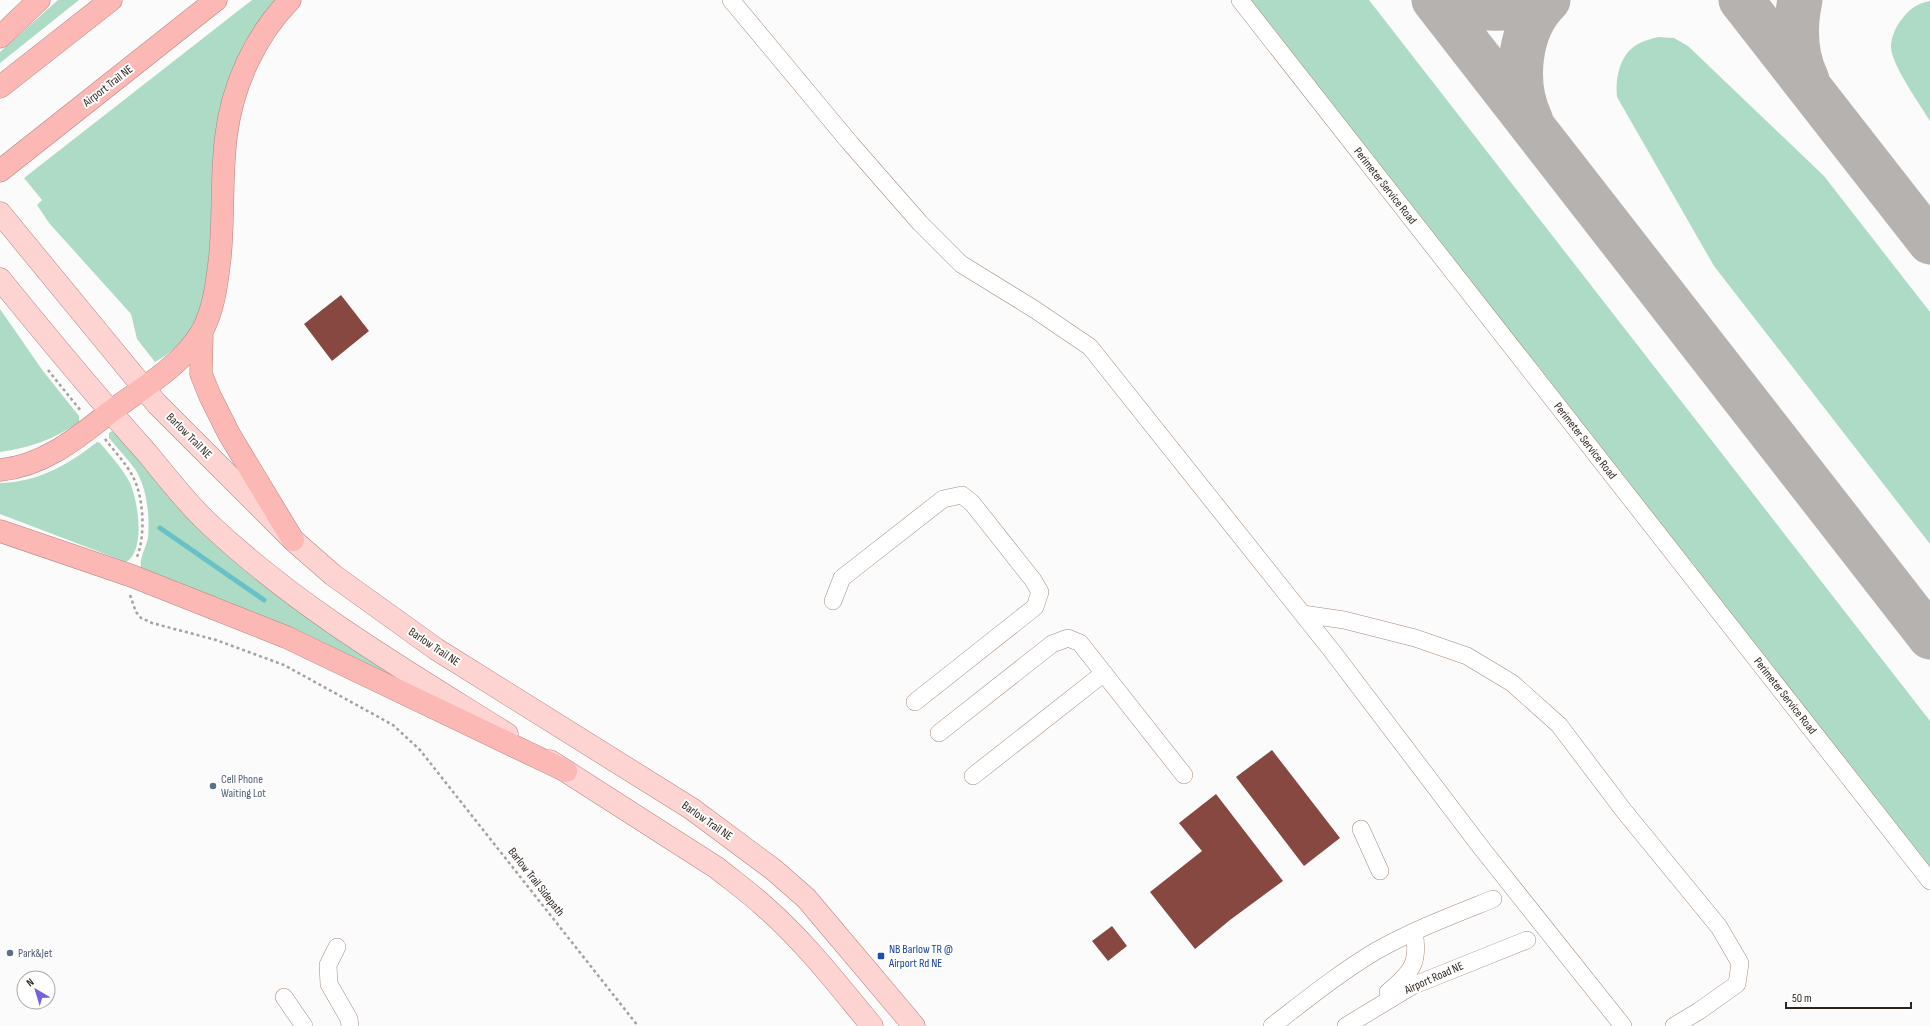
<svg xmlns="http://www.w3.org/2000/svg" width="1930" height="1026" font-family="'Sofia Sans Condensed',sans-serif">
<style>
.green{fill:#aedbc5}
.lines{fill:none;stroke-linecap:round;stroke-linejoin:round}
.stream{stroke:#67c1c7;stroke-width:5}
.taxiway{stroke:#b6b2b0;stroke-width:45}
.building{fill:#864841}
.minor-casing{stroke:#a68b7a;stroke-width:18}
.major-casing{stroke:#b48580;stroke-width:23}
.highway-casing{stroke:#b48580;stroke-width:23}
.path{stroke:#a6a19e;stroke-width:2.5;stroke-dasharray:3 3;stroke-linecap:butt}
.minor{stroke:#fff;stroke-width:17}
.major{stroke:#fdd4d2;stroke-width:22}
.highway{stroke:#fbb8b4;stroke-width:22}
.service-dot{fill:#5c6f8a;stroke:#fff;stroke-width:1.5}
.transit-dot{fill:#1a4fb4;stroke:#fff;stroke-width:1.5}
.labels{text-anchor:middle;dominant-baseline:central;stroke-width:4;stroke-linejoin:round;paint-order:stroke}
.street-label{font-size:12px;fill:#30251e;stroke:#fff}
.service-label{font-size:12px;fill:#4e5e75;stroke:#fff;text-anchor:start}
.transit-label{font-size:12px;fill:#164399;stroke:#fff;text-anchor:start}
</style>
<rect width="100%" height="100%" fill="#fbfbfb"/>
<path class="green" d="M 58,0 L 79,0 L 0,63 L 0,52 Z
M 252,0 L 275,0 L 246,40 L 235,64 C 229,114 223,163 217,212 C 214,244 211,281 200,311 C 193,332 174,352 155,362 L 137,339 L 131,314 L 49,223 L 37,205 L 42,200 L 24,178 Z
M 1250,0 L 1369,0 L 1930,721 L 1930,871 Z
M 1930,1 L 1930,121 C 1921,106 1891,64 1891,47 C 1891,37 1896,26 1902,19 C 1909,9 1918,3 1930,1 Z
M 1658,37 L 1674,38 L 1688,46 L 1824,176 L 1930,312 L 1930,544 L 1714,266 L 1617,97 C 1615,78 1620,52 1640,43 C 1645,40 1652,39 1658,37 Z
M 0,309 L 43,371 L 79,416 L 79,422 C 55,439 29,448 0,452 Z
M 112,431 L 399,677 L 397,680 L 295,632 L 141,568 C 139,559 146,547 148,538 C 150,517 147,487 135,469 C 127,458 117,448 109,438 L 109,433 Z
M 97,442 L 100,443 C 110,455 123,469 130,483 C 138,501 146,551 126,562 L 0,514 L 0,483 C 38,482 68,465 97,442 Z"/>
<g class="lines">
<path class="stream" d="M 160,528 L 264,600"/>
<path class="taxiway" d="M 1434,0 L 1930,637
M 1452,0 C 1479,10 1510,12 1536,0
M 1741,0 L 1930,242
M 1800,0 C 1794,28 1795,55 1807,80
M 1531,121 C 1513,84 1518,29 1548,0"/>
</g>
<path class="building" d="M 341,295 L 369,331 L 332,361 L 304,324 Z
M 1272,750 L 1340,838 L 1304,866 L 1236,777 Z
M 1216,794 L 1283,881 L 1230,920 L 1195,949 L 1150,892 L 1202,851 L 1179,823 Z
M 1112,926 L 1127,946 L 1108,961 L 1092,941 Z"/>
<g class="lines">
<g class="minor-casing">
<path id="minor" d="M 731,0 L 850,143 L 920,223 L 961,264 L 1034,309 L 1090,347 L 1332,651 L 1483,850 L 1623,1026
M 1240,0 L 1930,881
M 833,601 L 842,578 L 943,499 L 962,495 L 972,503 L 1033,580 L 1040,592 L 1035,607 L 915,702
M 1303,614 L 1344,620 L 1415,638 L 1467,656 L 1512,683 L 1559,725 L 1624,811 L 1719,927 L 1740,963 L 1737,984 L 1699,1011 L 1674,1026
M 939,733 L 1052,644 L 1068,638 L 1080,643 L 1184,775
M 973,776 L 1104,673
M 1361,829 L 1380,871
M 337,947 L 328,965 L 329,984 L 349,1019 L 350,1026
M 1388,992 C 1411,973 1420,963 1414,932
M 284,997 L 304,1026
M 1272,1026 C 1306,1000 1339,973 1376,951 C 1413,930 1453,915 1493,899
M 1346,1026 L 1412,986 L 1527,940"/>
</g>
<g class="major-casing">
<path id="major" d="M 0,213 L 157,404 L 293,540 L 333,575 L 436,649 L 692,809 L 774,870 L 806,898 L 914,1026
M 0,279 C 48,338 96,396 147,453 C 166,476 184,500 206,521 C 295,606 403,669 507,734
M 550,761 L 717,868 C 733,881 750,893 765,907 C 805,942 838,985 872,1026"/>
</g>
<g class="highway-casing">
<path id="highway" d="M 0,37 L 39,0
M 0,87 L 111,0
M 0,171 L 216,0
M 202,331 L 201,374 L 210,396 L 229,434 L 293,540
M 0,470 C 44,466 77,438 110,412 C 142,388 180,367 201,333 C 214,311 217,282 220,257 C 224,217 221,177 226,137 C 232,86 255,36 290,0
M 0,531 L 132,576 L 286,637 L 566,771"/>
</g>
<path class="path" d="M 48,370 L 81,411
M 105,439 C 114,451 126,463 133,477 C 144,497 146,538 136,559
M 130,595 L 136,612 L 141,618 L 152,623 L 216,640 L 284,665 L 393,725 L 420,750 L 638,1026"/>
<use href="#minor" class="minor"/>
<use href="#major" class="major"/>
<use href="#highway" class="highway"/>
</g>
<g class="service-dot">
<circle cx="213" cy="786" r="4"/>
<circle cx="10" cy="953" r="4"/>
</g>
<rect class="transit-dot" x="877" y="952" width="8" height="8" rx="2"/>
<g class="labels">
<g class="street-label">
<text transform="translate(108 86) rotate(-38)">Airport Trail NE</text>
<text transform="translate(1385 186) rotate(52)">Perimeter Service Road</text>
<text transform="translate(189 436) rotate(45)">Barlow Trail NE</text>
<text transform="translate(1585 441) rotate(52)">Perimeter Service Road</text>
<text transform="translate(434 647) rotate(34)">Barlow Trail NE</text>
<text transform="translate(1785 696) rotate(52)">Perimeter Service Road</text>
<text transform="translate(707 821) rotate(35)">Barlow Trail NE</text>
<text transform="translate(536 882) rotate(52)">Barlow Trail Sidepath</text>
<text transform="translate(1434 978) rotate(-24)">Airport Road NE</text>
</g>
<g class="service-label">
<text x="221" y="779">Cell Phone<tspan x="221" dy="14">Waiting Lot</tspan></text>
<text x="18" y="953">Park&amp;Jet</text>
</g>
<g class="transit-label">
<text x="889" y="949">NB Barlow TR @<tspan x="889" dy="14">Airport Rd NE</tspan></text>
</g>
</g>
<g transform="translate(36 990) rotate(322)"><circle r="19" fill="#ffffff" stroke="#aca8a5"/>
<path d="M0-3L7 15L0 10L-7 15Z" fill="#7761dc"/>
<text y="-6" font-size="11" font-weight="bold" text-anchor="middle" fill="#30251e">N</text>
</g>
<path d="M1786 1002v6h125v-6" fill="none" stroke="#30251e" stroke-width="2"/>
<text x="1792" y="1002" font-size="12" fill="#30251e" stroke="#ffffff" stroke-width="3" paint-order="stroke">50 m</text>
</svg>
